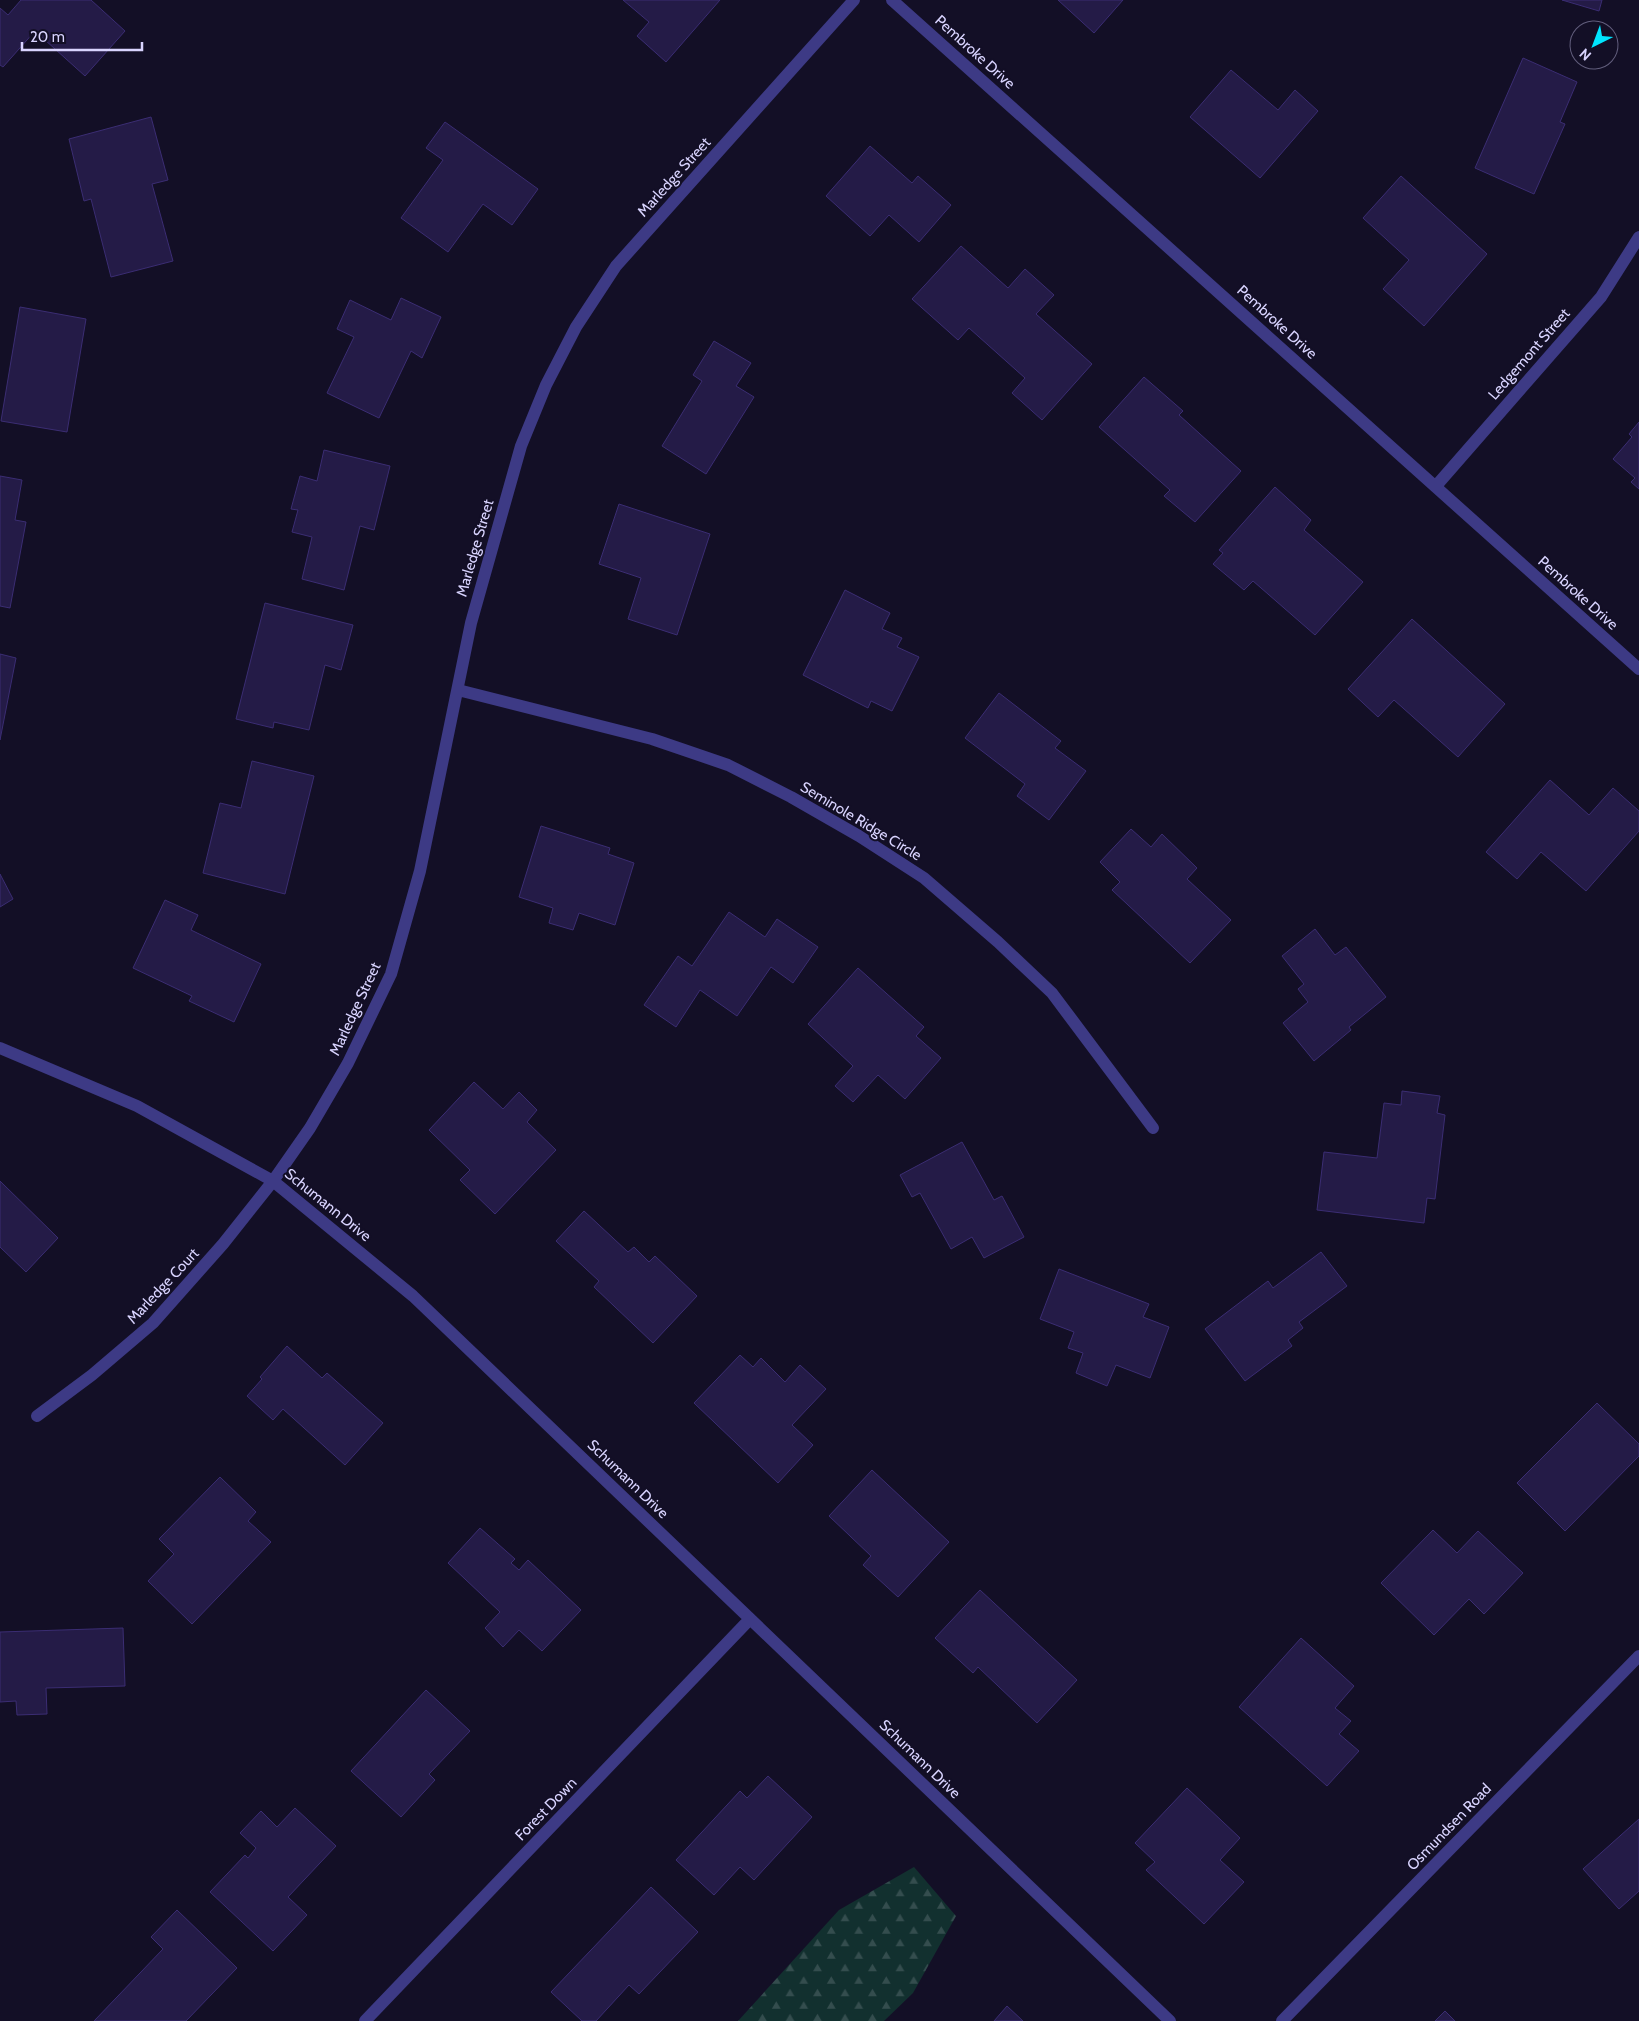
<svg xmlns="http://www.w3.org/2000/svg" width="1639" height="2021" font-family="Cabin,sans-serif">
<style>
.forest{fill:url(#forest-firs)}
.building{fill:#241b47;stroke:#3b2d73}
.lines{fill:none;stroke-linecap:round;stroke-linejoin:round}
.minor{stroke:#3d3a85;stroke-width:12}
.labels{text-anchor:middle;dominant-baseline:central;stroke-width:4;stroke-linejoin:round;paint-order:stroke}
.street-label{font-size:15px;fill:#d9d4ff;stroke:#130f26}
</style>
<defs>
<pattern id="forest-firs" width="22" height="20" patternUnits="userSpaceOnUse" patternTransform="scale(1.25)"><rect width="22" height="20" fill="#12302f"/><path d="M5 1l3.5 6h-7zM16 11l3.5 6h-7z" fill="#344d4e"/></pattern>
</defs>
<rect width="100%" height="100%" fill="#130f26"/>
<path class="forest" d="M 914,1867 L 956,1916 L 913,1993 L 884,2021 L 738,2021 L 839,1910 Z"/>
<path class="building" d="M 21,0 L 91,0 L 125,31 L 85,76 L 35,31 L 3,67 L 0,65 L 0,8 L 8,15 Z
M 623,0 L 720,0 L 666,62 L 637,36 L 649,22 Z
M 1058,0 L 1123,0 L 1094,33 Z
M 1562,0 L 1602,0 L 1599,11 Z
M 1523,58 L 1577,82 L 1560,122 L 1565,124 L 1534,194 L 1475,168 Z
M 1231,70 L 1278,110 L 1295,90 L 1318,111 L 1260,178 L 1190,117 Z
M 151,117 L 168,180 L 152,184 L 173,261 L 111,277 L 91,199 L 84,201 L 69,139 Z
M 445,122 L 538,189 L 512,225 L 483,204 L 448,252 L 401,218 L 443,160 L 426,148 Z
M 870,146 L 912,183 L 918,176 L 951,205 L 919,242 L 889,215 L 870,236 L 826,196 Z
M 1401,176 L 1487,254 L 1424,326 L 1383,289 L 1409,260 L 1363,218 Z
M 961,246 L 1008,288 L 1025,269 L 1054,295 L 1036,314 L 1092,364 L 1042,420 L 1012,393 L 1025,378 L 969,328 L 958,340 L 912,299 Z
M 401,298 L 441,317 L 422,358 L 411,351 L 379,418 L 327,393 L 354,337 L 337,329 L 350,300 L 391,320 Z
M 20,307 L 86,319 L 67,432 L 1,421 Z
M 714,341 L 751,363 L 736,386 L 754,397 L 706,474 L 662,446 L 702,381 L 693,375 Z
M 1144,377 L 1183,411 L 1179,415 L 1241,471 L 1195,522 L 1164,496 L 1170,490 L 1099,427 Z
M 1639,422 L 1639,489 L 1631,482 L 1635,478 L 1613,459 L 1632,437 L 1629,434 Z
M 324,450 L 390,466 L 374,530 L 360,526 L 344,590 L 302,579 L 312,537 L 292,532 L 298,510 L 291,509 L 300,476 L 317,481 Z
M 0,476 L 22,480 L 15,520 L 26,522 L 10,608 L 0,606 Z
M 1275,487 L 1311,520 L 1304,530 L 1363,582 L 1315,635 L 1253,581 L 1244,590 L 1213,564 L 1223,553 L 1219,550 Z
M 619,504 L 710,534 L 677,635 L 628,619 L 641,578 L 599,564 Z
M 845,590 L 890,613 L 882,629 L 902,638 L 897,647 L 919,657 L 892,711 L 871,701 L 868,708 L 803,675 Z
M 265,603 L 353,625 L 341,670 L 325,665 L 309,730 L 274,722 L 273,728 L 236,719 Z
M 1412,619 L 1505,704 L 1458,757 L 1394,700 L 1378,717 L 1348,689 Z
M 0,654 L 16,658 L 0,740 Z
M 999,693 L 1061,741 L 1055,748 L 1086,771 L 1049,820 L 1017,796 L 1025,784 L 965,738 Z
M 252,761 L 314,776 L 285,894 L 203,873 L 220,803 L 241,808 Z
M 1550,780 L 1589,815 L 1613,788 L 1639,811 L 1639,831 L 1586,891 L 1541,852 L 1517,879 L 1486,852 Z
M 541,826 L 610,848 L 608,854 L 634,863 L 615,925 L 579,913 L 573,930 L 549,923 L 553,908 L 519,897 Z
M 1131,829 L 1151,847 L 1162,834 L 1197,868 L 1187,879 L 1231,920 L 1190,963 L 1112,890 L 1120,882 L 1100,862 Z
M 0,874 L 13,899 L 0,907 Z
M 165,900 L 198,915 L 191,930 L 261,964 L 234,1022 L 189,1001 L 192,996 L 133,968 Z
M 729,912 L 765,937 L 777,919 L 818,947 L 793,983 L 771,967 L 737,1016 L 700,990 L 676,1027 L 644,1005 L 678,956 L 692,966 Z
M 1315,929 L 1335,955 L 1346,947 L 1386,997 L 1349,1027 L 1351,1030 L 1314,1061 L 1283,1023 L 1308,1002 L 1298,989 L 1304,984 L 1282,956 Z
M 858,968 L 924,1027 L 916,1036 L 941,1058 L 905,1099 L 878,1075 L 853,1102 L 835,1086 L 853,1066 L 808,1024 Z
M 474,1082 L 503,1109 L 519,1092 L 537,1110 L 527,1122 L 556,1150 L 495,1214 L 460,1180 L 470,1170 L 429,1130 Z
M 1402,1091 L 1440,1096 L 1437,1113 L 1445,1115 L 1435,1199 L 1427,1198 L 1424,1223 L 1317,1210 L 1324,1152 L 1377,1158 L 1384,1103 L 1401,1105 Z
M 962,1142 L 994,1200 L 1002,1196 L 1024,1237 L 984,1258 L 972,1237 L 951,1249 L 920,1193 L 912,1197 L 900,1175 Z
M 0,1181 L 58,1238 L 26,1272 L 0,1247 Z
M 584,1211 L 628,1252 L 634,1247 L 649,1262 L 655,1256 L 697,1296 L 653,1343 L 594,1287 L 599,1281 L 556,1241 Z
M 1321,1252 L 1347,1286 L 1299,1322 L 1303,1328 L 1288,1340 L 1292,1346 L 1245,1381 L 1205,1329 L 1268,1281 L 1273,1288 Z
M 1059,1269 L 1149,1304 L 1143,1317 L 1169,1327 L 1150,1378 L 1116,1365 L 1107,1386 L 1076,1373 L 1083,1353 L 1068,1348 L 1074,1332 L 1040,1319 Z
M 287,1346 L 322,1378 L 327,1373 L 383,1423 L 345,1465 L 283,1409 L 273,1420 L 247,1396 L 262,1379 L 260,1377 Z
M 740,1355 L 753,1367 L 761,1358 L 785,1382 L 800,1365 L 826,1389 L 792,1425 L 813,1445 L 778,1483 L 694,1403 Z
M 1597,1403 L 1639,1444 L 1639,1456 L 1565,1531 L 1517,1483 Z
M 872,1470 L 949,1542 L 898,1597 L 863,1565 L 871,1556 L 829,1516 Z
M 220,1477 L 256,1512 L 248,1521 L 271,1542 L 192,1624 L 148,1581 L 174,1554 L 159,1539 Z
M 480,1528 L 515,1559 L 511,1563 L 519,1570 L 528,1560 L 581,1610 L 542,1651 L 519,1630 L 503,1647 L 485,1628 L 500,1612 L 448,1563 Z
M 1433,1530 L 1457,1553 L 1478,1531 L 1523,1573 L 1484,1614 L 1469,1599 L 1434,1635 L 1381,1583 Z
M 980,1590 L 1077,1680 L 1037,1723 L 978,1667 L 973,1673 L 935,1638 Z
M 123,1628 L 125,1686 L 46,1688 L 47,1714 L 17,1715 L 16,1701 L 0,1702 L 0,1632 Z
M 1301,1638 L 1354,1686 L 1335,1708 L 1351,1721 L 1339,1734 L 1359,1751 L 1327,1786 L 1239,1707 Z
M 426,1690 L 470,1731 L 429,1774 L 435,1780 L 401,1817 L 351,1771 Z
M 768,1776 L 812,1817 L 754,1880 L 740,1867 L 714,1895 L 676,1860 L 740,1791 L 747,1798 Z
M 1187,1788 L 1240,1838 L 1220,1860 L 1244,1882 L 1204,1924 L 1146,1870 L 1155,1862 L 1135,1843 Z
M 295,1808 L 336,1846 L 288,1897 L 307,1915 L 273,1951 L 210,1892 L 245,1855 L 248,1858 L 256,1848 L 240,1833 L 261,1811 L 277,1827 Z
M 1639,1819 L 1639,1891 L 1619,1909 L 1583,1869 Z
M 651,1887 L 698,1932 L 639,1994 L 629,1985 L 596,2021 L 582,2021 L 551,1992 Z
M 177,1910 L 237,1968 L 186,2021 L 94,2021 L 163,1949 L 151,1937 Z
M 1007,2006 L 1023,2021 L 994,2021 Z
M 1445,2011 L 1455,2021 L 1435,2021 Z"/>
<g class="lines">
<path class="minor" d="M 892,0 L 1639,669
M 1436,486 L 1601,297 L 1639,237
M 458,690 L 652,739 L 728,765 L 791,797 L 859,836 L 924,878 L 998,942 L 1052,993 L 1153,1128
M 0,1048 L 137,1106 L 273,1181 L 413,1296 L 1170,2021
M 37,1416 L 92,1375 L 153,1323 L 223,1244 L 273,1181 L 310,1128 L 348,1063 L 391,974 L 420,871 L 471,623 L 521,446 L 546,385 L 576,327 L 616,266 L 854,0
M 365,2021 L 750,1619
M 1282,2021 L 1639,1656"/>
</g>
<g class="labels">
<g class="street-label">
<text transform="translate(975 52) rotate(42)">Pembroke Drive</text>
<text transform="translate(674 177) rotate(-48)">Marledge Street</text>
<text transform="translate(1277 322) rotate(42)">Pembroke Drive</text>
<text transform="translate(1529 354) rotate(-49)">Ledgemont Street</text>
<text transform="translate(475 548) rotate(-74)">Marledge Street</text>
<text transform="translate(1578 593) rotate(42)">Pembroke Drive</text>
<text transform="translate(861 821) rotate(31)">Seminole Ridge Circle</text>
<text transform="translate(355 1009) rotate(-65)">Marledge Street</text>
<text transform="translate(328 1205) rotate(39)">Schumann Drive</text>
<text transform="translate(163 1286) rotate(-47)">Marledge Court</text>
<text transform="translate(628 1479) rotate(44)">Schumann Drive</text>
<text transform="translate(920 1759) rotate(44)">Schumann Drive</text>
<text transform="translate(546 1809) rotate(-46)">Forest Down</text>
<text transform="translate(1449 1827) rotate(-46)">Osmundsen Road</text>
</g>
</g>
<g transform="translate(1594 45) rotate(222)"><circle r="24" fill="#130f26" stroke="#625e7d"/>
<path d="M0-4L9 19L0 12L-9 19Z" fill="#00e5ff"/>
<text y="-8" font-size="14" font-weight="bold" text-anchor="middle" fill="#d9d4ff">N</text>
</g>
<path d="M22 42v8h120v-8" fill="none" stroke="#d9d4ff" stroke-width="2.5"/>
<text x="30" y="42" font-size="15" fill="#d9d4ff" stroke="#130f26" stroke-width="4" paint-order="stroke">20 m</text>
</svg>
